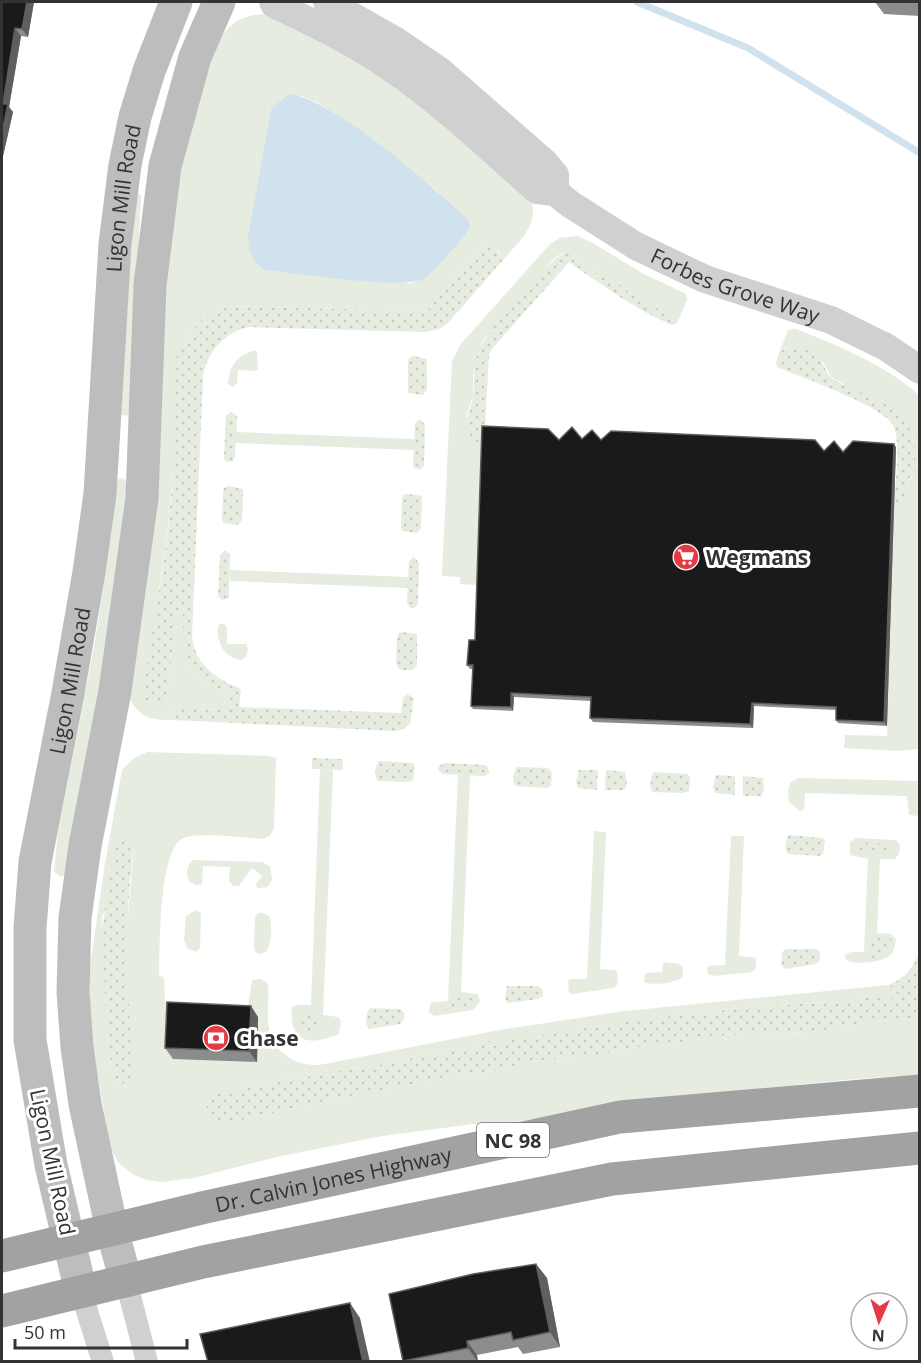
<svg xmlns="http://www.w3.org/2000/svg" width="921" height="1363" font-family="'Open Sans',sans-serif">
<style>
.green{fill:#e6ecdf;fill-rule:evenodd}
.garden{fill:url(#garden-dots)}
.water{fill:#cfe2ee}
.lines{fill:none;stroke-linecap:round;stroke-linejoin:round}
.stream{stroke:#cfe2ee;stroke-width:7}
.minor{stroke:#d0d0d0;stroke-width:22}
.tertiary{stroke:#d0d0d0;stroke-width:28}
.secondary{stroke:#bdbdbd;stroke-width:33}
.trunk{stroke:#a2a2a2;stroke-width:33}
.wall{fill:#8c8c8c}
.shaded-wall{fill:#5f5f5f}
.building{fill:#1a1a1a;stroke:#5f5f5f;stroke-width:1.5}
.labels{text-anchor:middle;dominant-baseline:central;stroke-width:6;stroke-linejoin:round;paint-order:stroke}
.shield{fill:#fff;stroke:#707070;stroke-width:1.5}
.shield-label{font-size:20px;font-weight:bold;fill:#333}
.street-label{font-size:21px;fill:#333;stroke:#fff}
.poi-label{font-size:21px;font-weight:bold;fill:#333;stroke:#fff;text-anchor:start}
</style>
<defs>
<pattern id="garden-dots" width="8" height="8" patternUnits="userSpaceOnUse" patternTransform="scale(1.5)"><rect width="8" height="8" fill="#e6ecdf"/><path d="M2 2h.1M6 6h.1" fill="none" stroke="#c6cbc0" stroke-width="1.8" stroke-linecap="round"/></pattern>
</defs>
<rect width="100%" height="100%" fill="#fff"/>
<path class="green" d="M 263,14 L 273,15 L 386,73 L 532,202 C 538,227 517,243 503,260 L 499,250 L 482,245 L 428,310 L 420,311 L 228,306 L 206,316 L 194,328 L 184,347 L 168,526 L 158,598 L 166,704 L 176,619 L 180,609 L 183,611 C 185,635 182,666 205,682 C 212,688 223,689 231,694 L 230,711 L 175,706 L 173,720 C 153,720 140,719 130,699 L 165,259 L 178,166 L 214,50 C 226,27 236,16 263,14 ZM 302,96 L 318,103 L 370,137 L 435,189 L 470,227 L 465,236 L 422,279 L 410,284 L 249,237 L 271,109 Z
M 132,194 L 141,195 L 131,416 L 121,415 Z
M 578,236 L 593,243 L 642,273 L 686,294 L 687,300 L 677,323 L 630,293 L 620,284 L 600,276 L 572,252 L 562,253 L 551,261 L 484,339 L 477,355 L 473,376 L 473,396 L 466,417 L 484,446 L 479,585 L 460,584 L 460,577 L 442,576 L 452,361 L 460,345 L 550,244 L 560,238 Z
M 796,329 C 839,346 884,364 919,395 L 919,749 L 896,751 L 844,748 L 845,735 L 887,736 L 894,506 L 914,472 L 913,435 L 842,383 L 831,377 L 823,362 L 786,347 L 780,351 L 788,330 Z
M 252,351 L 257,351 L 258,369 L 255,371 L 238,370 L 237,383 L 233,387 L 228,384 C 229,367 236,356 252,351 Z
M 236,432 L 414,439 L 414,450 L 236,443 Z
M 123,478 L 126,481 L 128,488 L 117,596 L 65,875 L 61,877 L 54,872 L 58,832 L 94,647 L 106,570 L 115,482 L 118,479 Z
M 230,570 L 408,577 L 408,588 L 230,581 Z
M 220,624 L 224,624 L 227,628 L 227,644 L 246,644 C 249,650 248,656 242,660 C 224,658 217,643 218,627 Z
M 147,752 L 268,756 L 276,758 L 274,828 L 270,836 L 263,839 C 244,838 199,832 184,838 C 158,847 160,950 159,975 L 164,978 L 165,1002 L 187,1003 L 187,1014 L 248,1006 L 252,980 L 261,979 L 268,984 C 270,1009 261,1036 284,1054 C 295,1063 305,1065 319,1065 L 499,1030 L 625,1011 L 888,985 L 894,989 L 897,995 L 895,999 C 877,1001 874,992 854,1000 L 728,1009 L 710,1014 L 699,1013 L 654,1018 L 641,1021 L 620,1021 L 611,1026 L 601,1027 L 593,1025 L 569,1031 L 554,1031 L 535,1038 L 506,1043 L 489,1041 L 471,1049 L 454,1048 L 447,1050 L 441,1055 L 431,1056 L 422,1054 L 400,1063 L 375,1065 L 365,1069 L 348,1068 L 332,1074 L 311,1076 L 301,1079 L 282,1080 L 273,1084 L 250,1086 L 230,1093 L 209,1094 L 238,1121 L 329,1100 L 449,1077 L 507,1069 L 524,1063 L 584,1055 L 602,1055 L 619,1050 L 645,1046 L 659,1046 L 727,1035 L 813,1032 L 840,1028 L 871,1021 L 916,1019 L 919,1017 L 919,1075 C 780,1082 642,1104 504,1124 L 474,1124 L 382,1136 L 281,1156 L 194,1178 L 161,1182 L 146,1180 L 132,1174 L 118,1162 L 110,1147 L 91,1036 L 89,974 L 105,863 L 122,770 L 133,759 ZM 134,847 L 126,940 L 128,1007 L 114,1084 L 107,1034 L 102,917 Z
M 320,769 L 333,770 L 323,1015 L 338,1017 L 341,1021 L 339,1034 C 310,1046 289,1044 292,1007 L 297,1005 L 311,1005 Z
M 458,775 L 470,775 L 461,992 L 478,994 L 480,1002 L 473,1010 L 434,1016 L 429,1012 L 431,1002 L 448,1001 Z
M 798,778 L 919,781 L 919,816 L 909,815 L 907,796 L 805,793 L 804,809 L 800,811 L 789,802 L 788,792 L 790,783 Z
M 594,831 L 606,832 L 600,969 L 615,970 L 617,972 L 618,984 L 613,988 L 572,994 L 569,993 L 568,981 L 570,979 L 587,979 Z
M 731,836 L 744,836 L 739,956 L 756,958 L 756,968 L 752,972 L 714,976 L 708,974 L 707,968 L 709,966 L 725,965 Z
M 856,838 L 896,840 L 900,845 L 899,854 L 895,859 L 880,859 L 877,933 L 891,934 L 896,939 C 895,944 895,949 892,953 C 885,963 855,965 846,960 L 845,955 L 851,952 L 864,952 L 868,859 L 850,855 L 850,842 Z
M 194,860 L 262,862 L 270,866 L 272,880 L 267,887 L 257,888 L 256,884 L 262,876 L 252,868 L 239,886 L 233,886 L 229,881 L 230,867 L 203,866 L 202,884 L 196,885 L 189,881 C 185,872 187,865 194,860 Z
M 196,910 L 201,913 L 200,948 L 196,952 L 187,948 L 184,940 L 186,916 Z
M 258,913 L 263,913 L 270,917 C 272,927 272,943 266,952 L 259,954 L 256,953 L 254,948 L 255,918 Z
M 663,962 L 680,964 L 683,968 L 682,978 C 672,983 653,986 644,982 L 645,973 L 662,972 Z"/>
<path class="garden" d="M 482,245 C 494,246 498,248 503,260 L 448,323 L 439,329 L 425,332 L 248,327 C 223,334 208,351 203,376 L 192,635 C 194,664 215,678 239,688 L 241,690 L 239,707 L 401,713 L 403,698 L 407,694 L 414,698 L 410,723 L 404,729 L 396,731 L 173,720 L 175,706 L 229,711 L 231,694 C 223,689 212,688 205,682 C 183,666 183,635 183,611 L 181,610 L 176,619 L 166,704 L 141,699 C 151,642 161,585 168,527 C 175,468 175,408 177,348 L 184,347 L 194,328 L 206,316 L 228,306 L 420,311 L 428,310 Z
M 567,252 L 572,252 L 600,276 L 620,284 L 630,293 L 652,305 L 677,323 L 672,325 C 635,309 602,285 569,262 L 491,350 L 489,355 L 484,446 L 474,441 L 465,428 C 466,416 472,407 473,396 C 475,382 473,369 477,355 C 483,335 548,257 567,252 Z
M 793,345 C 805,348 818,353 823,364 C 826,370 827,375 833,379 C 868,400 915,403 915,454 C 915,459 916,468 914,472 C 913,475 910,477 909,479 C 906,489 911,496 903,505 L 894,506 C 895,483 901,448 894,427 C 889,408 798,376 777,367 L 776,363 L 780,351 Z
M 413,356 L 427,359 L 427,390 L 423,395 L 408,393 L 408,361 L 409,358 Z
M 231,412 L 237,416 L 235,457 L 232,462 L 225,461 L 224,458 L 226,416 Z
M 420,419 L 425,425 L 424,466 L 420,470 L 413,467 L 413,464 L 415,423 Z
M 228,486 L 243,489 L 242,520 L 238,525 L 223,523 L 222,519 L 223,491 L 224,488 Z
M 407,494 L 422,496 L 421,528 L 417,533 L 402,531 L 401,527 L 402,499 L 403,495 Z
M 225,550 L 230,554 L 229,595 L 229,598 L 222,600 L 218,596 L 220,555 Z
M 414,557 L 419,563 L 418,604 L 414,608 L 410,608 L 407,602 L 409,561 Z
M 402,632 L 417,634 L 417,665 L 413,670 L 400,670 L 396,664 L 397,637 L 399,633 Z
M 312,758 L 343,759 L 343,770 L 312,769 Z
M 379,761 L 413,763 L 415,767 L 413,780 L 409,782 L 378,781 C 374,775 375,766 379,761 Z
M 444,763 L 486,765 L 489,770 L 489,773 L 485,776 L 443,774 L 438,770 L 439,766 Z
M 517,767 L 548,768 L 552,773 L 551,786 L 547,788 L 516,786 C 512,782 513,772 517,767 Z
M 579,770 L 598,770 L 597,790 L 578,788 L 576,782 Z
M 606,770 L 625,772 L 627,784 L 624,790 L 605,790 Z
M 654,772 L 688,774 L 690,778 L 689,791 L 684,793 L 653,792 C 649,787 650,777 654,772 Z
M 716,775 L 735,776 L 735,795 L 715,793 L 713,787 Z
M 743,776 L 763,778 L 764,790 L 761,796 L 743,796 Z
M 789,835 L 823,838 L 825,841 L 823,854 L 819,856 L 788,854 C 784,850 785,840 789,835 Z
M 116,838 L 134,847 C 123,925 127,1002 135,1081 L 114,1085 L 107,1034 L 102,930 Z
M 857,842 L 894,844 L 896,846 L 894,854 L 858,853 L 855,851 Z
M 872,936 L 892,939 C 892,953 884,958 871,958 L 869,956 L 869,940 Z
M 786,949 L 816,949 L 820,953 L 820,960 L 816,964 L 785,969 L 781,965 L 782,953 Z
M 919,951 L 919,1017 L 916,1019 L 871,1021 L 840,1028 L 813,1032 L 727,1035 L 659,1046 L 645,1046 L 619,1050 L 602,1055 L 584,1055 L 524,1063 L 507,1069 L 449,1077 L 329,1100 L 238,1121 L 210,1120 L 205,1099 L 209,1094 L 230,1093 L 250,1086 L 273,1084 L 282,1080 L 300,1079 L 311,1076 L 332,1074 L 347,1068 L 365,1069 L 375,1065 L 400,1063 L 422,1054 L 431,1056 L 441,1055 L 447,1050 L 454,1048 L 471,1049 L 489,1041 L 506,1043 L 519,1036 L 535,1038 L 554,1031 L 569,1031 L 593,1025 L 601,1027 L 611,1026 L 620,1021 L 641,1021 L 654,1018 L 699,1013 L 710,1014 L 728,1009 L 854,1000 C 874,992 877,1001 895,999 L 897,994 L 894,989 L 888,985 C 905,979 914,968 919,951 Z
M 507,986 L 538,986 L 543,990 L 543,996 L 538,999 L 508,1003 L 505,999 Z
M 456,997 L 471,997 L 474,1003 L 470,1007 L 436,1012 L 438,1006 L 450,1005 L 454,998 Z
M 370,1008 L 400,1009 L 404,1013 L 404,1019 L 400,1024 L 369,1029 L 366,1024 L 367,1013 Z
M 304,1014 L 319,1019 L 322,1023 L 319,1032 C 307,1038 297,1032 298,1019 Z"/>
<path class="water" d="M 289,94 C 311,97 328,110 347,121 C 390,150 430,184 468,220 L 470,227 L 465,236 C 453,248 436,270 423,279 C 406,290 292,273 265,270 C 251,261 249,253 248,237 L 271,109 Z"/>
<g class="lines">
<path class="stream" d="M 637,2 L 748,48 L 920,153"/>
<path class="minor" d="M 126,1281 L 147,1362
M 81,1292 L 103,1362"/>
<g class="tertiary">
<path id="s1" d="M 273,2 L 274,4 C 315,24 356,43 394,70 C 445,105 490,149 537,190 L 555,192 L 570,204 L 636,246 L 705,279 L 831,320 L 886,347 L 920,370"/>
<path d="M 327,2 L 396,41 L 440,71 L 544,162 L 555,175 L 555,192"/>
</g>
<g class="secondary">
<path d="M 126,1281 L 112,1230 L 85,1104 L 77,1047 L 73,992 L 75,918 L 85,846 L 115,691 L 142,498 L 150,285 L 165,166 L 195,57 L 219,2"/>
<path id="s2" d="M 81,1292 L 51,1165 L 30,1040 L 30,928 L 35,862 L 68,693 L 89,572 L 100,494 L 115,244 L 125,165 L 135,117 L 149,71 L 176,2"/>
</g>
<g class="trunk">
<path id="s3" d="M 2,1256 L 206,1207 L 620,1117 L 920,1091"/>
<path d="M 2,1311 L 203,1262 L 612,1179 L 920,1148"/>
</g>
</g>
<path class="wall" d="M 2,2 L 34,2 L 28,37 L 21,36 L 9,107 L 13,112 L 3,156 L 2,156 Z
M 875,2 L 920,2 L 920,16 L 884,14 Z
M 582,439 L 843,452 L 896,447 L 887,726 L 838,723 L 836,720 L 836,710 L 754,706 L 753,728 L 593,722 L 590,718 L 591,701 L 514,697 L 513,711 L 473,709 L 471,706 L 473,669 L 470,669 L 467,665 L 475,640 L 559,440 Z
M 258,1017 L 257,1062 L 173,1059 L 165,1048 Z
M 536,1264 L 547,1278 L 560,1347 L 523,1354 L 518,1347 L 477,1355 L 478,1362 L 403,1362 Z"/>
<path class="shaded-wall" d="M 27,2 L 34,2 L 28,37 L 22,29 Z
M 15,28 L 21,36 L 9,107 L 13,112 L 3,156 L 2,153 L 3,104 Z
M 894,444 L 896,447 L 887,726 L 884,722 Z
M 511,693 L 514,697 L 513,711 L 511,707 Z
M 752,703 L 754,706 L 753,728 L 750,724 Z
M 251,1006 L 258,1017 L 257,1062 L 249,1051 Z
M 536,1264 L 547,1278 L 560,1347 L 550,1332 Z
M 350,1303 L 360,1318 L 370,1362 L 363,1362 Z
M 467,1341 L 477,1355 L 478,1362 L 468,1348 Z"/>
<path class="building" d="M 2,2 L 27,2 L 22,29 L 15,28 L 3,104 L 8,104 L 2,133 Z
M 482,426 L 548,429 L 559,440 L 572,427 L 582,439 L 592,430 L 601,440 L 611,431 L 815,440 L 824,451 L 834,441 L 843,452 L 853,441 L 894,444 L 884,722 L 836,720 L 836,707 L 752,703 L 750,724 L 590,718 L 591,697 L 511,693 L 511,707 L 471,706 L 473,665 L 467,665 L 469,640 L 475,640 Z
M 167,1002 L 251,1006 L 249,1051 L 165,1048 Z
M 536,1264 L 550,1332 L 513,1340 L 511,1332 L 467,1341 L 468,1348 L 403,1361 L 389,1294 L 473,1274 Z
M 350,1303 L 363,1362 L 208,1362 L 200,1334 Z"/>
<defs>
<g id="supermarket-disc" transform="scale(1.35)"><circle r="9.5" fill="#e63946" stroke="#fff"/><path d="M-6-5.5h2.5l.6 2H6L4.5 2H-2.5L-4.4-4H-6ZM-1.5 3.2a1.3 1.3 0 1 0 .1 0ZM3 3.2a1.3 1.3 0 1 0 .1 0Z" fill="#fff"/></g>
<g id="bank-disc" transform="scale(1.35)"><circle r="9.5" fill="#e63946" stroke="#fff"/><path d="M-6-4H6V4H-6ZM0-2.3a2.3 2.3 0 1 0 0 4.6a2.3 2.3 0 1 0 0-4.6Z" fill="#fff"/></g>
</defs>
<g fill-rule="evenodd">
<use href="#supermarket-disc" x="686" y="557"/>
<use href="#bank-disc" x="216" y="1038"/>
</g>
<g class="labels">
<rect class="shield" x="477" y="1123" width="72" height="34" rx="4.5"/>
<g class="shield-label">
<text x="513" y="1140">NC 98</text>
</g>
<g class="street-label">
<text stroke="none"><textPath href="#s2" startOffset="1106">Ligon Mill Road</textPath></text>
<text stroke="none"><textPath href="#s1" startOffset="549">Forbes Grove Way</textPath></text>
<text stroke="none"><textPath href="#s2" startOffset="620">Ligon Mill Road</textPath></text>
<text transform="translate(53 1162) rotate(78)">Ligon Mill Road</text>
<text stroke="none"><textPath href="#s3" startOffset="340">Dr. Calvin Jones Highway</textPath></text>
</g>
<g class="poi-label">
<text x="706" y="557">Wegmans</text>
<text x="236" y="1038">Chase</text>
</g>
</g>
<rect width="921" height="1363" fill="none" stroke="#333333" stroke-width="6"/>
<g transform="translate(879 1321) rotate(183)"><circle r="28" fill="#ffffff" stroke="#adadad" stroke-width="1.5"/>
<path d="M0-4.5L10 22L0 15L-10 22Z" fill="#e63946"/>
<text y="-9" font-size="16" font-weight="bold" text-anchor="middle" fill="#333333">N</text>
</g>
<path d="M15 1339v9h172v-9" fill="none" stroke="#333333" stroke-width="3"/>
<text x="24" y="1339" font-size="18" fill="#333333" stroke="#ffffff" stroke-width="4.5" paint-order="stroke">50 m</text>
</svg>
